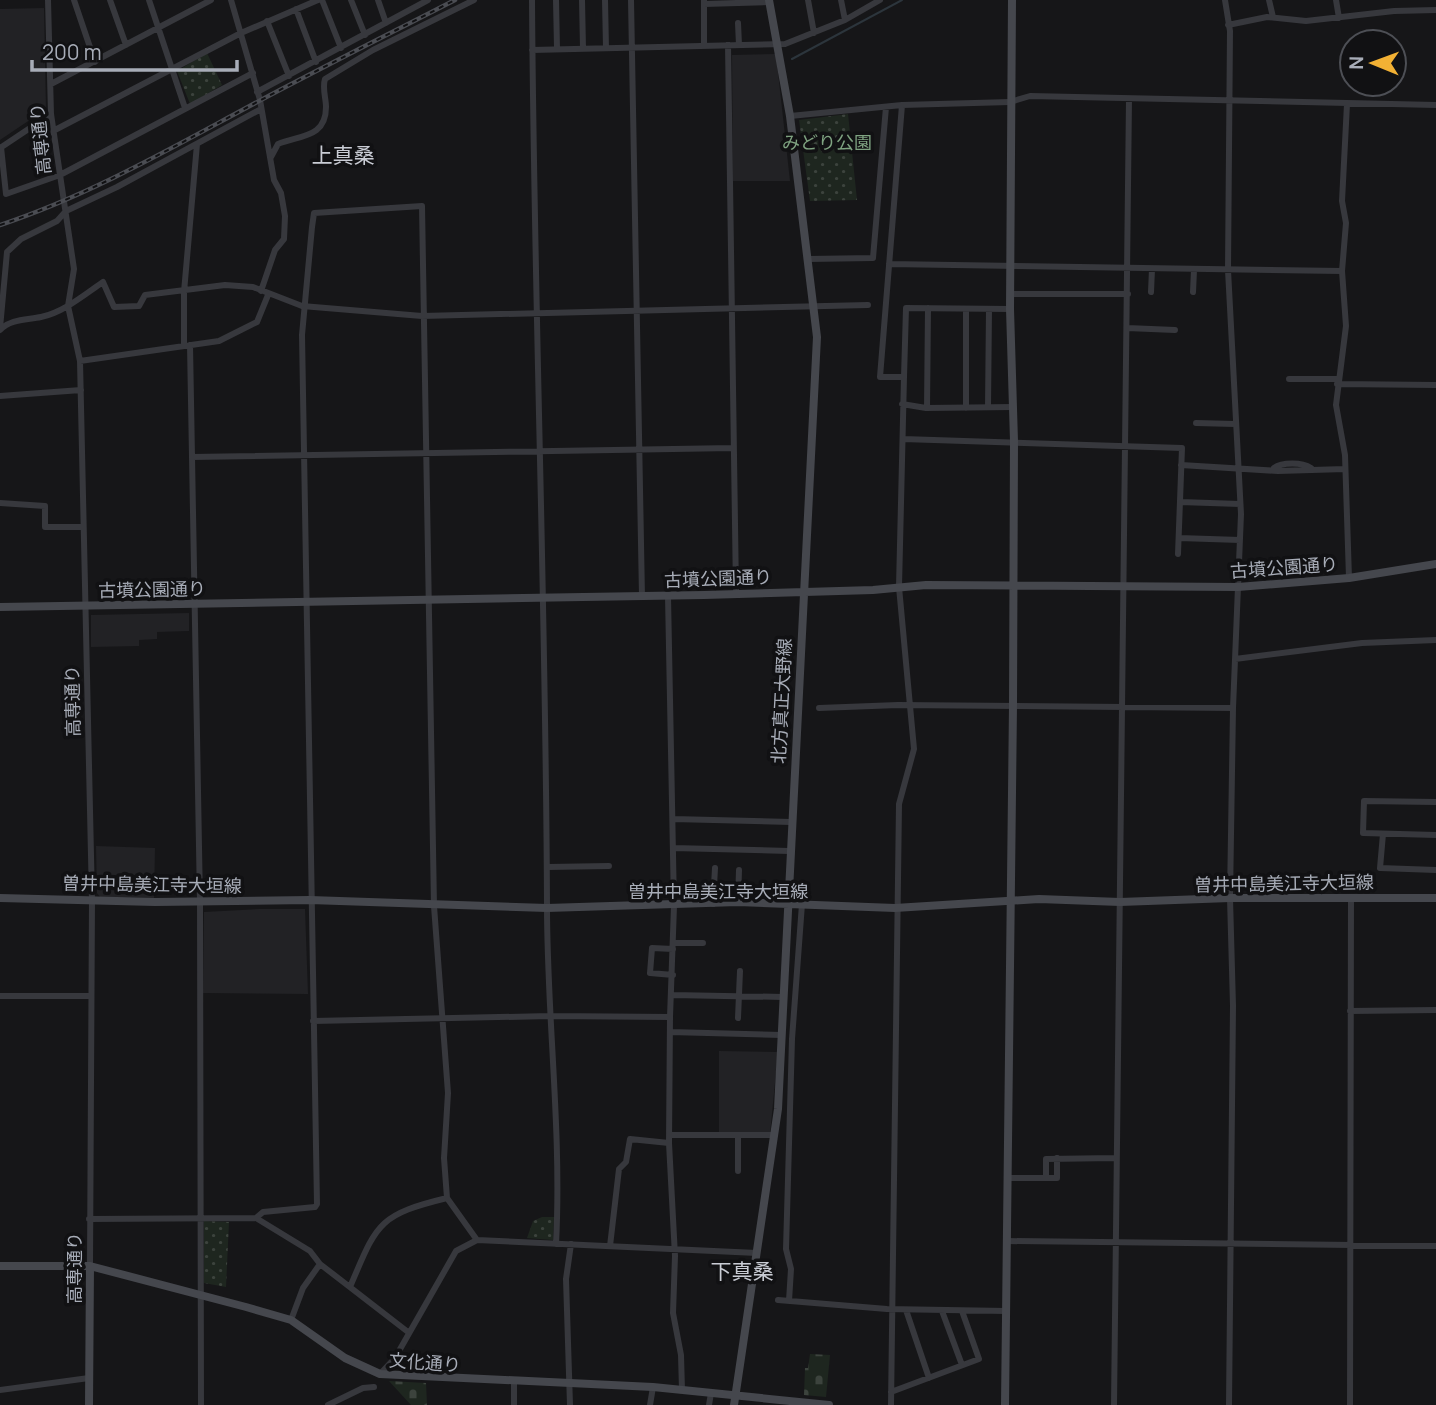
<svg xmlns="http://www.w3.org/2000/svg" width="1436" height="1405" font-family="Manrope,'Noto Sans JP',sans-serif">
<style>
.built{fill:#222225}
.grass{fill:url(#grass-dots)}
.cemetery{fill:url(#cemetery-stones)}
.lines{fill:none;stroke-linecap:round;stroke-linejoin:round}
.stream{stroke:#2c353c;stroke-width:2}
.street{stroke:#37383d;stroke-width:6}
.secondary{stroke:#45474d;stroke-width:8}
.rail-casing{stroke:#4a4c52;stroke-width:4.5}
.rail{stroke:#111113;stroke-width:2;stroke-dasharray:5;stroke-linecap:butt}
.labels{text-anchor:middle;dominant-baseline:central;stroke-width:7;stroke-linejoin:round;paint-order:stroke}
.street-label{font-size:18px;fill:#a8adb8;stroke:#111113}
.park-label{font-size:18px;fill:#7fa381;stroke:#111113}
.quarter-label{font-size:21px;fill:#c9ccd4;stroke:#111113}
</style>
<defs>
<pattern id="grass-dots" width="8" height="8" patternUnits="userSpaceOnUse" patternTransform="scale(1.75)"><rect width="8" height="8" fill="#1e261f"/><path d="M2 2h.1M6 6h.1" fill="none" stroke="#3c433d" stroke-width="1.8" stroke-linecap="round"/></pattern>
<pattern id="cemetery-stones" width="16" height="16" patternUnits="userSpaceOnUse" patternTransform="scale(1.75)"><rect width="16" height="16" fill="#1e261f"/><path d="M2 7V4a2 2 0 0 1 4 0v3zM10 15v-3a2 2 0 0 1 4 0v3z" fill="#3c433d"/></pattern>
</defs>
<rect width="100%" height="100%" fill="#161618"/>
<path class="built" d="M 44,8 L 46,109 L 0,140 L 0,9 Z
M 776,54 L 790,181 L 733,181 L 732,55 Z
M 189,613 L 189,631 L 157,632 L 157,639 L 139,640 L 139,646 L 91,647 L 91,615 Z
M 96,846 L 155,848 L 154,898 L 100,897 L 97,893 Z
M 260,909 L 305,909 L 308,994 L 203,993 L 204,912 Z
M 719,1051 L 778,1052 L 770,1134 L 719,1132 Z"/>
<path class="grass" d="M 207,53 L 222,85 L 190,104 L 177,71 Z
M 848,114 L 857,200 L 810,201 L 799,120 Z
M 542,1217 L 554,1217 L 553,1240 L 527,1238 L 533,1221 Z
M 204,1221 L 229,1222 L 226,1287 L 204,1283 Z"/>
<path class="cemetery" d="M 810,1354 L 830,1355 L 826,1397 L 804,1395 L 805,1368 L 808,1368 Z
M 389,1381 L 426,1383 L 427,1405 L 411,1405 Z"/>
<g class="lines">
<path class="stream" d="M 792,59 L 902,0"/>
<path class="street" d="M 48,0 L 51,114 L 74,269 L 68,306 L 80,361 L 92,900 L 90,1266
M 74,0 L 95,62
M 110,0 L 126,45
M 149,0 L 185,108
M 231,0 L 260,100 L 274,180 L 281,193 L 285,216 L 284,239 L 275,250 L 261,291
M 322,0 L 341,48
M 351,0 L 365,35
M 378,0 L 386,23
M 532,0 C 534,302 546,604 547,907 C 547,1019 562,1132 556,1244
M 556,0 L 557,48
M 582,0 L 583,48
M 605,0 L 606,48
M 631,0 L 642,597
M 704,0 L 704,46
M 808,0 L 814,33
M 841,0 L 845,20
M 1225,0 L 1230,31 L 1228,270 L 1241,514 L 1233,708 L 1230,898 L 1233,1006 L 1229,1405
M 1269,0 L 1273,17
M 1336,0 L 1339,18
M 704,4 L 769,2
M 296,9 L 316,62
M 267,21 L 289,76
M 738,23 L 739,45
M 1228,25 L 1267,17 L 1306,21 L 1394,11 L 1436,10
M 728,45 L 736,592
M 532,50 L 785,44 L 845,20 L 880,0
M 51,84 L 211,0
M 257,92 L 428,0
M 1347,104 L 1342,201 L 1346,223 L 1342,271 L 1346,326 L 1336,405 L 1345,455 L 1349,578
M 790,116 L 902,105 L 1010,102 L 1030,96 L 1436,105
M 53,131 L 241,33 L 318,0
M 1,147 L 6,194 L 60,175 L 253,73
M 0,148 L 51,114
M 271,157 L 278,144 C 300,135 326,138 326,107 C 326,98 322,88 325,79 L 373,50 L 474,0
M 808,259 L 873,258 L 886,107
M 889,264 L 1342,271
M 1151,292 L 1152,269
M 1193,292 L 1194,270
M 1011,294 L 1128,294
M 966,309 L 966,408
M 0,328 L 7,252 L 21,239 L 57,221 L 66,211 L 117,187 L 261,109
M 1127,328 L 1175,330
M 0,330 C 10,319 26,320 41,317 C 64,312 84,295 103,282 L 114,307 L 139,306 L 145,295 L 225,285 L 253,287 L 302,306 L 422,316 L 868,305
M 184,345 L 184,292 L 197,144
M 190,345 L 200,902 L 201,1405
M 80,361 L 219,341 L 257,322 L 268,295
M 904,377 L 906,308 L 1010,309
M 1289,379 L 1337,379
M 1337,384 L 1436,385
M 0,396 L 81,390
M 902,404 L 926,408 L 1013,407
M 988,407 L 989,309
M 927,408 L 928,308
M 1196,423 L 1235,424
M 903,439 L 1182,448 L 1178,554
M 192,457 L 733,448
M 1181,465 L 1278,471 L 1345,469
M 1274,468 C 1282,462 1302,462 1311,468
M 1180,502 L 1240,504
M 0,503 L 45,506 L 45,527 L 82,527
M 1179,538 L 1240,540
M 668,596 L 674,906 L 670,1017
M 1235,659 L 1362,643 L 1436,640
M 819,708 L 898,705 L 1233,708
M 1436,802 L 1364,801 L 1363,833 L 1436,835
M 673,819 L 791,822
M 1383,834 L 1380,868 L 1436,870
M 673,848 L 789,851
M 548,867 L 609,866
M 738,902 L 739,870
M 713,904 L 715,868
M 674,943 L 703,943
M 673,975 L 650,973 L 652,948 L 673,949
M 672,995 L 783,997
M 0,996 L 90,996
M 1350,1011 L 1436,1010
M 738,1018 L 740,971
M 313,1021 L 550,1016 L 670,1017 L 669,1143 L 675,1256 L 673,1313 L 681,1355 L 682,1390
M 670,1032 L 782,1035
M 670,1135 L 774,1135
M 738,1171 L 738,1135
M 1007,1178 L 1057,1178 L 1057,1158
M 1046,1178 L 1046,1159 L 1115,1158
M 256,1218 L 263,1212 L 315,1207 L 317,1204 L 302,335 L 312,227 L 314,213 L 422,206 L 434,906 L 448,1093 L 444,1158 L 447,1198 L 477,1240
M 89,1219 L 256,1218 L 310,1251 L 320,1264 L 408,1332
M 1007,1241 L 1436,1246
M 610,1246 L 619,1169 L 626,1162 L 630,1139 L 669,1143
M 350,1287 C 377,1224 377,1215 447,1198
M 778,1300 L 887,1309 L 1006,1311
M 789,1301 L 791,1269 L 786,1249 L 792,1039 L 802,904
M 906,1310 L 929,1378
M 942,1311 L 962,1365
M 291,1320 L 303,1288 L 320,1264
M 380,1374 L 395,1358 L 456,1251 L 477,1240 L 757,1253
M 0,1390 L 89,1378
M 891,1392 L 979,1359 L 962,1311
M 328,1405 L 363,1388 L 374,1387
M 514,1405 L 514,1382
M 570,1405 L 566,1279 L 571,1244
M 650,1405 L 653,1387
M 709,1405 L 711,1393
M 891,1405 L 899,804 L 914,749 L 899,587 L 904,377 L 880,377 L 902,105
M 1114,1405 L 1129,99
M 1350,1405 L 1351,898"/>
<path class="secondary" d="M 0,607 L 704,595 L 873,590 L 926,585 L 1238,587 L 1349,578 L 1436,564
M 0,898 L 155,902 L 310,900 L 547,908 L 738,902 L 895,908 L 1039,899 L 1120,902 L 1230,898 L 1436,898
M 0,1266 L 90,1266 L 246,1307 L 291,1320 L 345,1358 L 380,1374 L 653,1387 L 829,1405
M 89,1405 L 90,1266
M 734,1405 L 778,1109 L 817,337 L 790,116 L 769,0
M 1005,1405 L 1013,705 L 1014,441 L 1010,309 L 1012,0"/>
<g class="rail-casing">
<path id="rail" d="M 0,225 C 87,196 166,151 246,108 C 315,71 385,36 455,0"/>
</g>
<use href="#rail" class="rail"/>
</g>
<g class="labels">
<g class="street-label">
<text transform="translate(40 139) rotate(-96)">高専通り</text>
<text transform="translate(1284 567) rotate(-4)">古墳公園通り</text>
<text transform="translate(718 578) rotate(-2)">古墳公園通り</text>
<text transform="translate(152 589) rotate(-1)">古墳公園通り</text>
<text transform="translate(72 701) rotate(-91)">高専通り</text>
<text transform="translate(781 701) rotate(-87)">北方真正大野線</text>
<text transform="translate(1284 883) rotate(-1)">曽井中島美江寺大垣線</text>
<text transform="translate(152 884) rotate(1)">曽井中島美江寺大垣線</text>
<text x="718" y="891">曽井中島美江寺大垣線</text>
<text transform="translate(74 1268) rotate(-90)">高専通り</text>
<text transform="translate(425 1362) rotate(4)">文化通り</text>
</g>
<g class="park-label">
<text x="827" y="142">みどり公園</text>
</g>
<g class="quarter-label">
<text x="343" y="155">上真桑</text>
<text x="742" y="1271">下真桑</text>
</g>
</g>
<g transform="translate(1373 63) rotate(271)"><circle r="33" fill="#111113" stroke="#4d4f55" stroke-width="2"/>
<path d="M0-5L12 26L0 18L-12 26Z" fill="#f2b134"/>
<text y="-10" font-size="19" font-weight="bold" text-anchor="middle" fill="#a8adb8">N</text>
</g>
<path d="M32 60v10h205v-10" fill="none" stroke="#a8adb8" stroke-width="3.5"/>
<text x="42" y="60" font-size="21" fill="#a8adb8" stroke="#111113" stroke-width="5" paint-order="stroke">200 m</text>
</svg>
